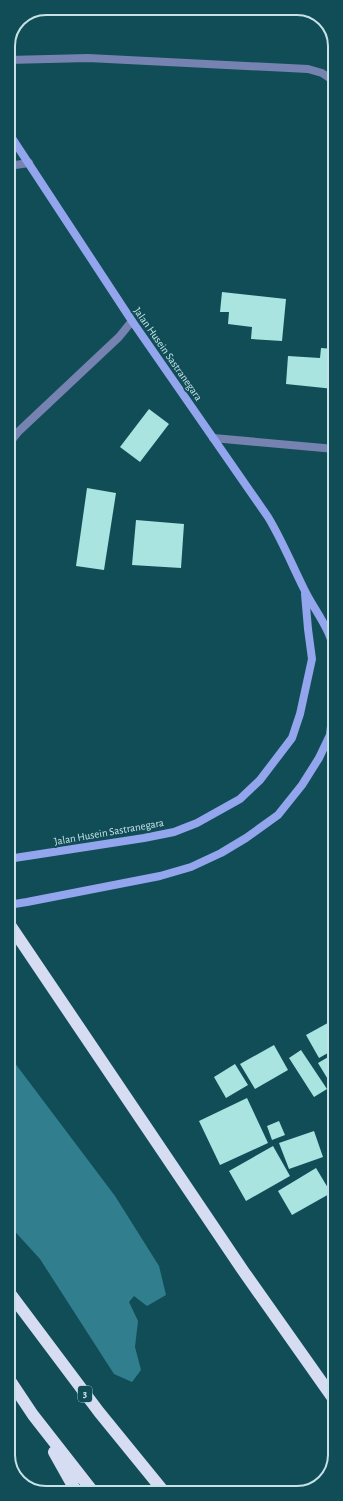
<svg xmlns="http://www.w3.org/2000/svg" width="343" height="1501" font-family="'Alegreya Sans',sans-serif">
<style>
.water{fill:#317f8e}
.building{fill:#a9e4e1}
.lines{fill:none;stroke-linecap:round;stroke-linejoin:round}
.lane{stroke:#7683b1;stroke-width:8}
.secondary{stroke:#92a5ed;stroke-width:8}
.highway{stroke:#d6ddf3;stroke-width:12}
.labels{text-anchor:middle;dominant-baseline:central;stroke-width:4;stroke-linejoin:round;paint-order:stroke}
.shield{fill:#114d57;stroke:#90b5bc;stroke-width:1}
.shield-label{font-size:10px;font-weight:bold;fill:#c6e2e8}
.street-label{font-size:11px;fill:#c6e2e8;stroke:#114d57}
.rim{fill:none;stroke:#c6e2e8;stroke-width:2}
</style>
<rect width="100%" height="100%" fill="#114d57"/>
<path class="water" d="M 8,1054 L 115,1196 L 159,1266 L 166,1295 L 147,1306 L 134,1296 L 129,1302 L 138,1321 L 135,1347 L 141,1370 L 132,1382 L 114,1374 L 40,1259 L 9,1225 Z"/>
<path class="building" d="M 222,292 L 286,299 L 282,341 L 251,339 L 252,327 L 228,324 L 229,312 L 220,312 Z
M 321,348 L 334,349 L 334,389 L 286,384 L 288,356 L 320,358 Z
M 149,409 L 169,424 L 140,462 L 120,447 Z
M 87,488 L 116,493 L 104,570 L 76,566 Z
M 136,520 L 184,524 L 181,568 L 132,565 Z
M 335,1019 L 335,1049 L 319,1058 L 306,1035 Z
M 274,1045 L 288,1070 L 255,1089 L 240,1064 Z
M 301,1050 L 327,1089 L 314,1097 L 289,1058 Z
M 335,1053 L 335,1084 L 332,1086 L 318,1063 Z
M 235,1064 L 248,1085 L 226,1098 L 214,1077 Z
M 247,1098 L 268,1143 L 220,1165 L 199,1121 Z
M 279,1121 L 285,1135 L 272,1140 L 267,1126 Z
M 314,1131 L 323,1157 L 289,1169 L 279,1143 Z
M 273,1146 L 290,1176 L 246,1201 L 229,1171 Z
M 335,1158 L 335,1177 L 328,1161 Z
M 316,1168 L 331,1193 L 292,1215 L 278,1191 Z"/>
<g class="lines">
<path class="lane" d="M 8,60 L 88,58 L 308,69 L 322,73 L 334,81
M 8,166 L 29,163
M 213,438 L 335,449
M 8,445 L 18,432 L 119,337 L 132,321"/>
<path class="secondary" d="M 8,132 L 132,321 L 268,517 C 282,540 292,565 304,589 C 315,612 334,632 335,659
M 8,859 L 144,838 L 174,832 L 197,823 L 240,799 L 260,780 L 292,738 L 300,714 L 312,659 L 308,629 L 305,594
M 8,905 L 27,902 L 160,876 L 191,867 L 221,853 L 246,838 L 278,815 L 302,785 L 319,758 L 330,735 L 333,708 L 335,682"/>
<path class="highway" d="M 8,922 L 244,1272 L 335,1401
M 9,1292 L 99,1412 L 165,1493
M 9,1379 L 33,1415 L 94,1493
M 54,1452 L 77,1493"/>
</g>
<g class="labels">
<rect class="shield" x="78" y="1386" width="14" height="16" rx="3"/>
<g class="shield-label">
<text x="85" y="1394">3</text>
</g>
<g class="street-label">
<text transform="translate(168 354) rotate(55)">Jalan Husein Sastranegara</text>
<text transform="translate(109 832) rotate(-10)">Jalan Husein Sastranegara</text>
</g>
</g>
<path d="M0 0H343V1501H0ZM46 15H297A31 31 0 0 1 328 46V1455A31 31 0 0 1 297 1486H46A31 31 0 0 1 15 1455V46A31 31 0 0 1 46 15Z" fill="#114d57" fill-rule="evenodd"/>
<path class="rim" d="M46 15H297A31 31 0 0 1 328 46V1455A31 31 0 0 1 297 1486H46A31 31 0 0 1 15 1455V46A31 31 0 0 1 46 15Z"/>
</svg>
